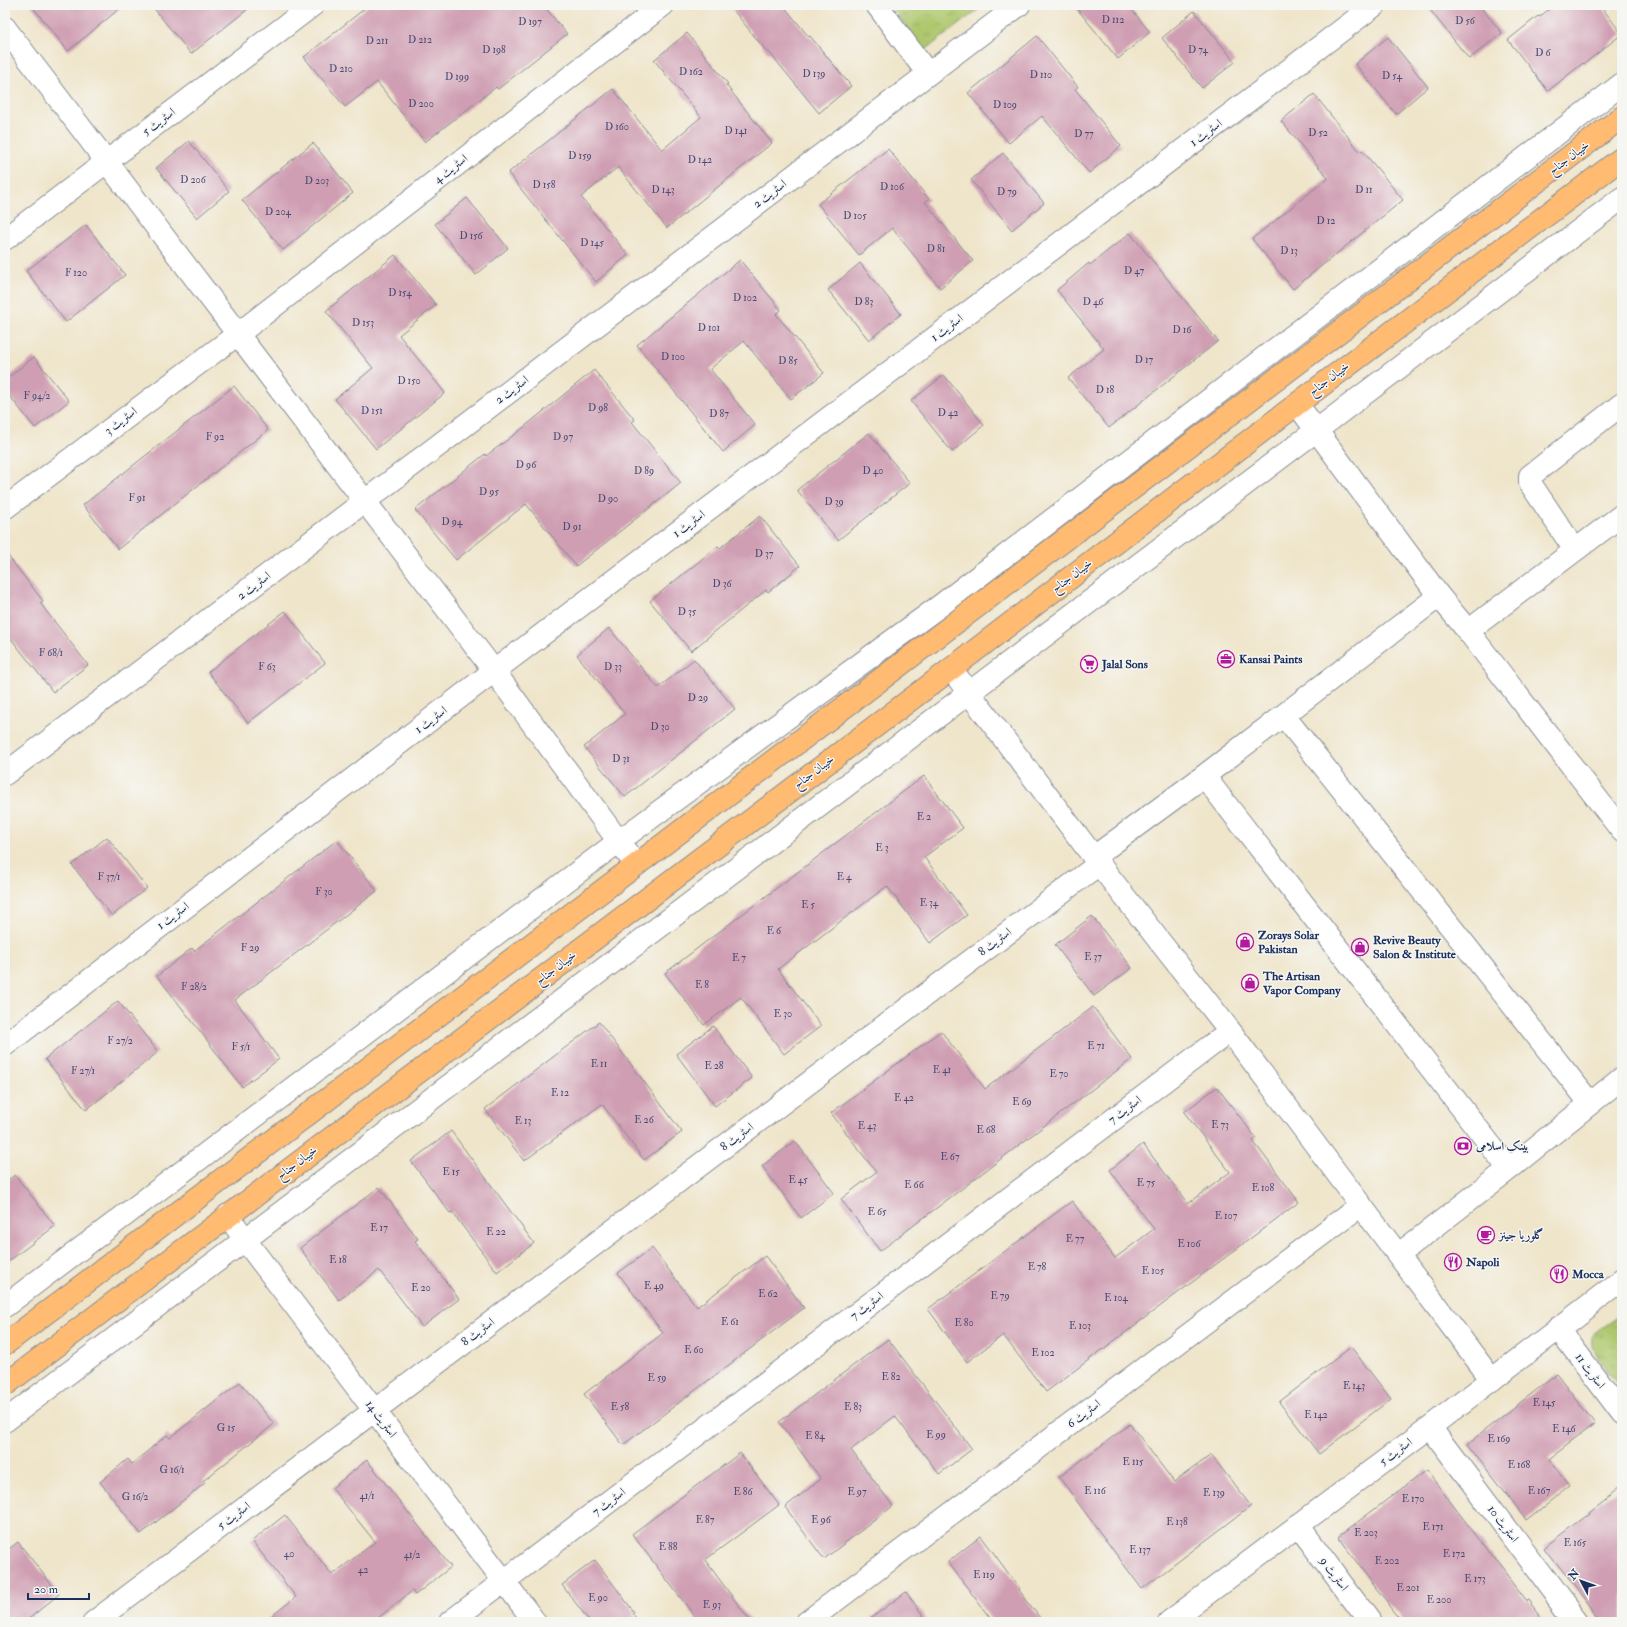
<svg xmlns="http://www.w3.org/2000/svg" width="1627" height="1627" font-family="'IM FELL Double Pica',Amiri,serif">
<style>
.park{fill:url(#park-tufts);stroke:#647b65}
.building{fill:#cf9eb2}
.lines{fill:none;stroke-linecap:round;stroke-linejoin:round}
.minor-casing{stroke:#858a94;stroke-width:24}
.major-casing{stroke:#858a94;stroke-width:24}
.minor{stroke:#fff;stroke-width:22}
.major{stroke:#ffbb71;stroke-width:22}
.labels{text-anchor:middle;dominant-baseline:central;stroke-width:3;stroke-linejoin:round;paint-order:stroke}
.number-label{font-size:10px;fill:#484b73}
.street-label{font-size:12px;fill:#1b2f5e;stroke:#f6f6f2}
.poi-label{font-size:12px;font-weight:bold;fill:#1b2f5e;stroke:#f6f6f2;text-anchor:start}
</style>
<defs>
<pattern id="park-tufts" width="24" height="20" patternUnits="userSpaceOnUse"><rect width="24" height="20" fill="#aec76c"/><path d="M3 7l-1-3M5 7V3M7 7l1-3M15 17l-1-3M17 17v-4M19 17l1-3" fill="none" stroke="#95ab60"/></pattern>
</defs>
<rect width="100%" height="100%" fill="#f6f6f2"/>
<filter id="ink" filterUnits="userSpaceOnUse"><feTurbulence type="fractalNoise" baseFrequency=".025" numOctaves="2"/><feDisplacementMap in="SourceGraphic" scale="8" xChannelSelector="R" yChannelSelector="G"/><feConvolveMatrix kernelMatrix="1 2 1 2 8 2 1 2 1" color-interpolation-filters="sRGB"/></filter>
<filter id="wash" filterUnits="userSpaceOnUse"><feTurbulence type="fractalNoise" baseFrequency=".012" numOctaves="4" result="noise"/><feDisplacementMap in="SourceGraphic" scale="16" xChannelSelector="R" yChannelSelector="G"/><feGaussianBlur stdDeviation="0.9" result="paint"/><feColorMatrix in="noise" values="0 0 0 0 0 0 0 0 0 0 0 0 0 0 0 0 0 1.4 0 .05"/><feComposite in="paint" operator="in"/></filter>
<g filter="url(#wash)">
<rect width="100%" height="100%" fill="#efe5ca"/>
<path class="park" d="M 890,5 L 984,5 L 924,51 Z
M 1622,1313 L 1622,1391 C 1614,1380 1584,1347 1595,1335 C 1601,1326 1614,1320 1622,1313 Z"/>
<g id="blocks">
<path class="building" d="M 31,5 L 124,5 L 68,51 Z
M 151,5 L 253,5 L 191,54 Z
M 369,5 L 543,5 L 567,34 L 498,89 L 496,87 L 425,142 L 377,82 L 345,107 L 304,57 Z
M 729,5 L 783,5 L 809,37 L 810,36 L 851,86 L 819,113 L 769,52 L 768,53 Z
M 1074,5 L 1128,5 L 1150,32 L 1118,59 Z
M 1426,5 L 1479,5 L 1502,33 L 1469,59 Z
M 1555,5 L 1600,5 L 1622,34 L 1584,64 L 1583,63 L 1548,91 L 1508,40 L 1538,16 L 1539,17 Z
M 1194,11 L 1235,62 L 1202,88 L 1162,38 Z
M 687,33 L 728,84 L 726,85 L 772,143 L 667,228 L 618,167 L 581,197 L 628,255 L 596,282 L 508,173 L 613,89 L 662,150 L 701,117 L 654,60 Z
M 1037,36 L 1078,87 L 1075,89 L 1121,146 L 1089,173 L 1042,116 L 1009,143 L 968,93 Z
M 1388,37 L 1428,87 L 1396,114 L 1355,64 Z
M 1314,94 L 1360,152 L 1362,150 L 1403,200 L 1293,289 L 1252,239 L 1328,178 L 1281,121 Z
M 189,141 L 229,191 L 197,218 L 156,168 Z
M 313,143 L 353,193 L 283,250 L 242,200 Z
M 888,149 L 929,199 L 925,202 L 973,261 L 940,288 L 892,228 L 859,255 L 818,204 Z
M 1003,153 L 1044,203 L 1012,230 L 971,180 Z
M 467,198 L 508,248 L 476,275 L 435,224 Z
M 86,225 L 125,275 L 66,322 L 26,271 Z
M 1130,233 L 1218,341 L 1109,428 L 1068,378 L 1104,349 L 1057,290 L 1089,263 L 1090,265 Z
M 395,255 L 436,305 L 399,335 L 445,393 L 376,449 L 335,399 L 373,368 L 326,311 Z
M 740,260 L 781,310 L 776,314 L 824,373 L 791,399 L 744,341 L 710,369 L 755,425 L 723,452 L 637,345 Z
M 860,263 L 901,314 L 869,340 L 828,290 Z
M 34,357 L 69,401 L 35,428 L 5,390 L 5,380 Z
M 594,370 L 635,420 L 632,422 L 681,483 L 576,566 L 526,504 L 456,560 L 415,510 L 485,454 L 486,456 L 523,428 Z
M 944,375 L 984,425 L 952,452 L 911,401 Z
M 234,386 L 268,430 L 118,549 L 83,505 Z
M 869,433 L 910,483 L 838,540 L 797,490 Z
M 760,516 L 800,566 L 768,592 L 766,590 L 691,651 L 650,601 L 718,546 L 720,548 Z
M 5,552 L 43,601 L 40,603 L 88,665 L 53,692 L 5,631 Z
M 285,611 L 325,663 L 248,723 L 208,672 Z
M 609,628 L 658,688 L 694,659 L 735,709 L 625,797 L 584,747 L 625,714 L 577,655 Z
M 924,776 L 963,828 L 924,857 L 967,915 L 930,943 L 887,886 L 778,969 L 821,1026 L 784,1054 L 741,997 L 704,1025 L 665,973 Z
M 107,837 L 147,888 L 112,916 L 72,865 Z
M 337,840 L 377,891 L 235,1000 L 279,1059 L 242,1087 L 203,1035 L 157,976 L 192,948 L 194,951 Z
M 1092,916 L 1132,968 L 1094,996 L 1055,945 Z
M 118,1001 L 158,1052 L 86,1110 L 45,1059 Z
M 1093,1007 L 1132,1059 L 880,1251 L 841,1199 L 876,1172 L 831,1113 L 941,1031 L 985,1089 Z
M 599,1022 L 682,1132 L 644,1160 L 602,1104 L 524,1161 L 485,1109 Z
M 713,1026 L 752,1078 L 715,1106 L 676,1054 Z
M 1217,1087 L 1256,1138 L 1253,1141 L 1299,1202 L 1046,1392 L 1003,1335 L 967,1362 L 928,1309 L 1072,1201 L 1115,1258 L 1154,1229 L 1110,1170 L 1143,1144 L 1188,1204 L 1230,1172 L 1184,1112 Z
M 451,1131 L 534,1243 L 497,1272 L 452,1212 L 450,1213 L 411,1161 Z
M 795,1141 L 834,1193 L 801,1218 L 762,1166 Z
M 15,1175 L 55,1226 L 5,1264 L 5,1182 Z
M 379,1187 L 418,1239 L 415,1241 L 459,1299 L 422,1327 L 379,1270 L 339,1300 L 300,1248 Z
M 652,1248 L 697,1307 L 765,1256 L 804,1308 L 623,1445 L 584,1394 L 663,1333 L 618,1273 Z
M 888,1339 L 972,1449 L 939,1474 L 895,1416 L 851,1450 L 893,1506 L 824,1559 L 785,1507 L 821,1479 L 779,1422 Z
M 1351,1347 L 1391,1399 L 1319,1454 L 1279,1402 Z
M 1557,1374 L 1595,1424 L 1549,1459 L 1570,1486 L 1526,1520 L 1467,1444 Z
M 240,1382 L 274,1424 L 203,1481 L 205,1483 L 141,1534 L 100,1482 L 128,1459 L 132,1464 L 167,1435 L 170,1438 Z
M 1130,1424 L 1174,1482 L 1211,1455 L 1251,1506 L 1142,1589 L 1059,1477 Z
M 740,1453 L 779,1505 L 705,1560 L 751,1622 L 699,1622 L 632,1534 Z
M 367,1460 L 451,1567 L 415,1595 L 412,1591 L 373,1622 L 264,1622 L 296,1597 L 252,1541 L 285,1515 L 332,1575 L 375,1542 L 332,1488 Z
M 1426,1470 L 1527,1602 L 1529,1601 L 1545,1622 L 1404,1622 L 1375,1587 L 1338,1537 Z
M 1622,1486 L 1622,1622 L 1601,1622 L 1544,1548 L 1589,1514 L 1588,1512 Z
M 981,1536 L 1020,1589 L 1019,1590 L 1043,1622 L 993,1622 L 948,1562 Z
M 18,1542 L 59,1594 L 25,1622 L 5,1622 L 5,1552 Z
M 595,1560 L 634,1612 L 632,1613 L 639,1622 L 590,1622 L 562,1585 Z
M 906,1592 L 928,1622 L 866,1622 Z"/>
</g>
</g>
<g filter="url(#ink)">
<use href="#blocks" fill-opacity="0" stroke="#858a94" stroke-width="1"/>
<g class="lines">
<g class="minor-casing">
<path id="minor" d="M 877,5 L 928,74
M 5,28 L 494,671 L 636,865
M 5,239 L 313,5
M 1297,404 L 1439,596 L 1468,631 L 1622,831
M 5,508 L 238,334 L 663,5
M 1575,550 L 1530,483 L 1530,476 L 1622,404
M 1468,631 L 1622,515
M 951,669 L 1099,864 L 1230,1031 L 1492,1380
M 1284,716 L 1590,1103
M 5,774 L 1019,5
M 1204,776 L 1509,1169
M 1094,857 L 1204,776 L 1439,596
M 5,1045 L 494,671 L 1375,5
M 228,1215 L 245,1240 L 535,1622
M 1398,1255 L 1509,1169 L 1622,1078
M 5,1306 L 619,841 L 941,605 L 1622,84
M 1558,1328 L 1622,1413
M 5,1421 L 1317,430 L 1622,198
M 1430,1427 L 1577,1622
M 1298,1525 L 1370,1622
M 94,1622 L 1099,864
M 450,1622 L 1230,1031
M 807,1622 L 1361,1205
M 1169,1622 L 1430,1427 L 1622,1280"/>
</g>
<g class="major-casing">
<path id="major" d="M 5,1344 L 1622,117
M 5,1385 L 951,669 L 1297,404 L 1622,158"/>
</g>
<use href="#minor" class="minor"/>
<use href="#major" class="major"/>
</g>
</g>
<defs>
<g id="office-ring" transform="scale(0.9)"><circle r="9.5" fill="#f6f6f2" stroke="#b5179e" stroke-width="1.5"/><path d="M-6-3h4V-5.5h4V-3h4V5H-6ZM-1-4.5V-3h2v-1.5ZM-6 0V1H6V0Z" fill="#b5179e"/></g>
<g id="supermarket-ring" transform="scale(0.9)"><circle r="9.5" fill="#f6f6f2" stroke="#b5179e" stroke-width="1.5"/><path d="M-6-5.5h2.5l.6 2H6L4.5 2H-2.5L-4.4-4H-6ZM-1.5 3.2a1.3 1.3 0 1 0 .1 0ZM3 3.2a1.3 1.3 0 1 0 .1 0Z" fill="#b5179e"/></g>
<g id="shop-ring" transform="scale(0.9)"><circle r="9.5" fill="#f6f6f2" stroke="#b5179e" stroke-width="1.5"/><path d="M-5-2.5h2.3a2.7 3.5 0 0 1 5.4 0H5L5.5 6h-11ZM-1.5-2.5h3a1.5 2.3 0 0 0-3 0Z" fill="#b5179e"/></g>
<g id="bank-ring" transform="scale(0.9)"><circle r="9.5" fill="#f6f6f2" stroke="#b5179e" stroke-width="1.5"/><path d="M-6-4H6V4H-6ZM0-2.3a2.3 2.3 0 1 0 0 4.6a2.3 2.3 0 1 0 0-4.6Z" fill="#b5179e"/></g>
<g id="cafe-ring" transform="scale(0.9)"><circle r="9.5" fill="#f6f6f2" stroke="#b5179e" stroke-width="1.5"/><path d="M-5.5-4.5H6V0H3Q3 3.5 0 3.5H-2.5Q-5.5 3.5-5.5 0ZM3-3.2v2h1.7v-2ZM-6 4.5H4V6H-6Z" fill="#b5179e"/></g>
<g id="restaurant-ring" transform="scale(0.9)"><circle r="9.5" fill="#f6f6f2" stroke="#b5179e" stroke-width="1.5"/><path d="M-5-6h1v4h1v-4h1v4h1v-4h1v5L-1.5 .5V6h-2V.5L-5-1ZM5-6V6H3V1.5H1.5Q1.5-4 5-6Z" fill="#b5179e"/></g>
</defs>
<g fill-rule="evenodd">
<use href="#office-ring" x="1226" y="659"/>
<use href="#supermarket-ring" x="1089" y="664"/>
<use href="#shop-ring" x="1245" y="942"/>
<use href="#shop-ring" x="1360" y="947"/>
<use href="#shop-ring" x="1250" y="983"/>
<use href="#bank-ring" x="1463" y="1146"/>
<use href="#cafe-ring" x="1486" y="1235"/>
<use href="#restaurant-ring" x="1453" y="1262"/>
<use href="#restaurant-ring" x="1559" y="1274"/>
</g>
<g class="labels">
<g class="number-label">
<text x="1113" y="20">D 112</text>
<text x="1465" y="21">D 56</text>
<text x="530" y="22">D 197</text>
<text x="420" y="40">D 212</text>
<text x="377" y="41">D 211</text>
<text x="494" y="50">D 198</text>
<text x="1198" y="50">D 74</text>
<text x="1543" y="53">D 6</text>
<text x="341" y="69">D 210</text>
<text x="691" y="72">D 162</text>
<text x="814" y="74">D 139</text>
<text x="1041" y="75">D 110</text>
<text x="1392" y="76">D 54</text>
<text x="457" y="77">D 199</text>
<text x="421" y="104">D 200</text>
<text x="1005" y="105">D 109</text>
<text x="617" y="127">D 160</text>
<text x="736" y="131">D 141</text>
<text x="1318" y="133">D 52</text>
<text x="1084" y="134">D 77</text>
<text x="580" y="156">D 159</text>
<text x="700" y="160">D 142</text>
<text x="193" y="180">D 206</text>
<text x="317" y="181">D 203</text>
<text x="544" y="185">D 158</text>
<text x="892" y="187">D 106</text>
<text x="663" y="190">D 143</text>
<text x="1364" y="190">D 11</text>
<text x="1007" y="192">D 79</text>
<text x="278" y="212">D 204</text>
<text x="855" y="216">D 105</text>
<text x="1326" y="221">D 12</text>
<text x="471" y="236">D 156</text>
<text x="592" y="243">D 145</text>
<text x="936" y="249">D 81</text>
<text x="1289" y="251">D 13</text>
<text x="1134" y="271">D 47</text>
<text x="76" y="273">F 120</text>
<text x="400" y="293">D 154</text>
<text x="745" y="298">D 102</text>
<text x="864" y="302">D 83</text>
<text x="1093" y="302">D 46</text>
<text x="363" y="323">D 153</text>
<text x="709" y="328">D 101</text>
<text x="1182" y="330">D 16</text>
<text x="673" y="357">D 100</text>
<text x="1144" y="360">D 17</text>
<text x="788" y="361">D 85</text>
<text x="409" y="381">D 150</text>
<text x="1105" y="390">D 18</text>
<text x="37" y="396">F 94/2</text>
<text x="598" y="408">D 98</text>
<text x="372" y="411">D 151</text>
<text x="948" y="413">D 42</text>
<text x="719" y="414">D 87</text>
<text x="215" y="437">F 92</text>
<text x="563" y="437">D 97</text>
<text x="526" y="465">D 96</text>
<text x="644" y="471">D 89</text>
<text x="873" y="471">D 40</text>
<text x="489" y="492">D 95</text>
<text x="137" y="498">F 91</text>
<text x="608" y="499">D 90</text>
<text x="834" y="502">D 39</text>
<text x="452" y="522">D 94</text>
<text x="572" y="527">D 91</text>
<text x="764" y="554">D 37</text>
<text x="722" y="584">D 36</text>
<text x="687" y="612">D 35</text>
<text x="51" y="653">F 68/1</text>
<text x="267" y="667">F 63</text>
<text x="613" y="667">D 33</text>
<text x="698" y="698">D 29</text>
<text x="660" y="727">D 30</text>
<text x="621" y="759">D 31</text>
<text x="924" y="817">E 2</text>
<text x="882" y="848">E 3</text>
<text x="109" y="877">F 37/1</text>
<text x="844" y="877">E 4</text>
<text x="324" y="892">F 30</text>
<text x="929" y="903">E 34</text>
<text x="808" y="905">E 5</text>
<text x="774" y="931">E 6</text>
<text x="250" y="948">F 29</text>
<text x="1093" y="957">E 37</text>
<text x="739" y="958">E 7</text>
<text x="702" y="985">E 8</text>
<text x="194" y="987">F 28/2</text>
<text x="783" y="1014">E 30</text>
<text x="120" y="1041">F 27/2</text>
<text x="1096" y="1046">E 71</text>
<text x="241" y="1047">F 5/1</text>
<text x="599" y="1064">E 11</text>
<text x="714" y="1066">E 28</text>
<text x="942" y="1070">E 41</text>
<text x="83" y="1071">F 27/1</text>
<text x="1059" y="1074">E 70</text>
<text x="560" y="1093">E 12</text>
<text x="904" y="1098">E 42</text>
<text x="1022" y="1102">E 69</text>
<text x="644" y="1120">E 26</text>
<text x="523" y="1121">E 13</text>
<text x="1220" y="1125">E 73</text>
<text x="867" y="1126">E 43</text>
<text x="986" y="1130">E 68</text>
<text x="950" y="1157">E 67</text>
<text x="451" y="1172">E 15</text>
<text x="798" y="1180">E 45</text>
<text x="1146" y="1183">E 75</text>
<text x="914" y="1185">E 66</text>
<text x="1263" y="1188">E 108</text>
<text x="877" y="1212">E 65</text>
<text x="1226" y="1216">E 107</text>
<text x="379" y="1228">E 17</text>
<text x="496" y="1232">E 22</text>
<text x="1075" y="1239">E 77</text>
<text x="1189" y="1244">E 106</text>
<text x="338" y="1260">E 18</text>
<text x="1037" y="1267">E 78</text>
<text x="1153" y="1271">E 105</text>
<text x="654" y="1286">E 49</text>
<text x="421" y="1288">E 20</text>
<text x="768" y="1294">E 62</text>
<text x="1000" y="1296">E 79</text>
<text x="1116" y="1298">E 104</text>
<text x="730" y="1322">E 61</text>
<text x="964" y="1323">E 80</text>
<text x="1080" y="1326">E 103</text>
<text x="694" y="1350">E 60</text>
<text x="1043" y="1353">E 102</text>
<text x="891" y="1377">E 82</text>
<text x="657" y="1378">E 59</text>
<text x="1354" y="1386">E 143</text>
<text x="1544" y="1403">E 145</text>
<text x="620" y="1407">E 58</text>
<text x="853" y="1407">E 83</text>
<text x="1316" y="1415">E 142</text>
<text x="226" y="1428">G 15</text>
<text x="1564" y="1429">E 146</text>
<text x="936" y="1435">E 99</text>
<text x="815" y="1436">E 84</text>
<text x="1499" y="1439">E 169</text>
<text x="1133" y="1462">E 115</text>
<text x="1519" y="1465">E 168</text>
<text x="172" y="1470">G 16/1</text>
<text x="1095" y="1491">E 116</text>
<text x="1539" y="1491">E 167</text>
<text x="743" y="1492">E 86</text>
<text x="857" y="1492">E 97</text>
<text x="1214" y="1493">E 139</text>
<text x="367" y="1496">41/1</text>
<text x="135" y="1497">G 16/2</text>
<text x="1413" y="1499">E 170</text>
<text x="705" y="1520">E 87</text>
<text x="821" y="1520">E 96</text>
<text x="1177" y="1522">E 138</text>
<text x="1433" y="1527">E 171</text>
<text x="1366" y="1533">E 203</text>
<text x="1575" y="1543">E 165</text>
<text x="668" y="1547">E 88</text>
<text x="1140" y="1550">E 137</text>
<text x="289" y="1554">40</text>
<text x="1454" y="1554">E 172</text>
<text x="412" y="1555">41/2</text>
<text x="1387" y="1561">E 202</text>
<text x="363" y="1570">42</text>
<text x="984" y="1575">E 119</text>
<text x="1475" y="1579">E 173</text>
<text x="1408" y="1588">E 201</text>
<text x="598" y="1598">E 90</text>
<text x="1439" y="1600">E 200</text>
<text x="712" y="1605">E 93</text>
</g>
<g class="street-label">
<text transform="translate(159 122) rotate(-37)">اسٹریٹ 5</text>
<text transform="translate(1206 133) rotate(-37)">اسٹریٹ 1</text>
<text transform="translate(1569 158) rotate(-37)">خیبان جناح</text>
<text transform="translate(451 169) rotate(-38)">اسٹریٹ 4</text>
<text transform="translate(770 194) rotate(-37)">اسٹریٹ 2</text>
<text transform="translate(947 328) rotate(-37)">اسٹریٹ 1</text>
<text transform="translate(1329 379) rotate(-37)">خیبان جناح</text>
<text transform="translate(512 390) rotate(-37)">اسٹریٹ 2</text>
<text transform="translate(121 421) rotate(-37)">اسٹریٹ 3</text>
<text transform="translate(689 524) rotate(-37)">اسٹریٹ 1</text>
<text transform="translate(1072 576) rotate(-37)">خیبان جناح</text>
<text transform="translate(254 586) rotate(-37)">اسٹریٹ 2</text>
<text transform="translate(431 720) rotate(-37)">اسٹریٹ 1</text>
<text transform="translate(814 772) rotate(-37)">خیبان جناح</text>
<text transform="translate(173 916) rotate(-37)">اسٹریٹ 1</text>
<text transform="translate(995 942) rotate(-37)">اسٹریٹ 8</text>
<text transform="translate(556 968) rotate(-37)">خیبان جناح</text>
<text transform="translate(1125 1110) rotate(-37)">اسٹریٹ 7</text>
<text transform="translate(737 1137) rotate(-37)">اسٹریٹ 8</text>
<text transform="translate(297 1163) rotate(-37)">خیبان جناح</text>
<text transform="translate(867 1306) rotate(-37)">اسٹریٹ 7</text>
<text transform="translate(478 1332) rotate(-37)">اسٹریٹ 8</text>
<text transform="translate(1590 1371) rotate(53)">اسٹریٹ 11</text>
<text transform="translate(1084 1414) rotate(-37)">اسٹریٹ 6</text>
<text transform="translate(381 1419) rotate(53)">اسٹریٹ 14</text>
<text transform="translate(1396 1452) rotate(-37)">اسٹریٹ 5</text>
<text transform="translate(609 1502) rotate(-37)">اسٹریٹ 7</text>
<text transform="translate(234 1516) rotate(-37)">اسٹریٹ 5</text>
<text transform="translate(1503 1524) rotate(53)">اسٹریٹ 10</text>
<text transform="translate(1334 1574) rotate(53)">اسٹریٹ 9</text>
</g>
<g class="poi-label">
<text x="1239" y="659">Kansai Paints</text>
<text x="1102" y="664">Jalal Sons</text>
<text x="1258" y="935">Zorays Solar<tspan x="1258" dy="14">Pakistan</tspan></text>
<text x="1373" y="940">Revive Beauty<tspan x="1373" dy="14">Salon &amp; Institute</tspan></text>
<text x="1263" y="976">The Artisan<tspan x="1263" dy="14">Vapor Company</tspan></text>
<text x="1476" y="1146">بینک اسلامی</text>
<text x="1499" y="1235">گلوریا جینز</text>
<text x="1466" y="1262">Napoli</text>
<text x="1572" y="1274">Mocca</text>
</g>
</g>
<rect width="1627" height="1627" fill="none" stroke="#f6f6f2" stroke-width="20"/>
<g transform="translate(1581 1581) rotate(311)" stroke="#f6f6f2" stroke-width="3" paint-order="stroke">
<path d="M0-3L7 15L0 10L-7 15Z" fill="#1b2f5e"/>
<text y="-6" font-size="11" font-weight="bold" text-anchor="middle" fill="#1b2f5e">N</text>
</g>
<path d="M28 1593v6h61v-6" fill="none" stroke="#1b2f5e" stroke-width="2"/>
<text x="34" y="1593" font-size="12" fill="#1b2f5e" stroke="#f6f6f2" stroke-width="3" paint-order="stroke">20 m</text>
</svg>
